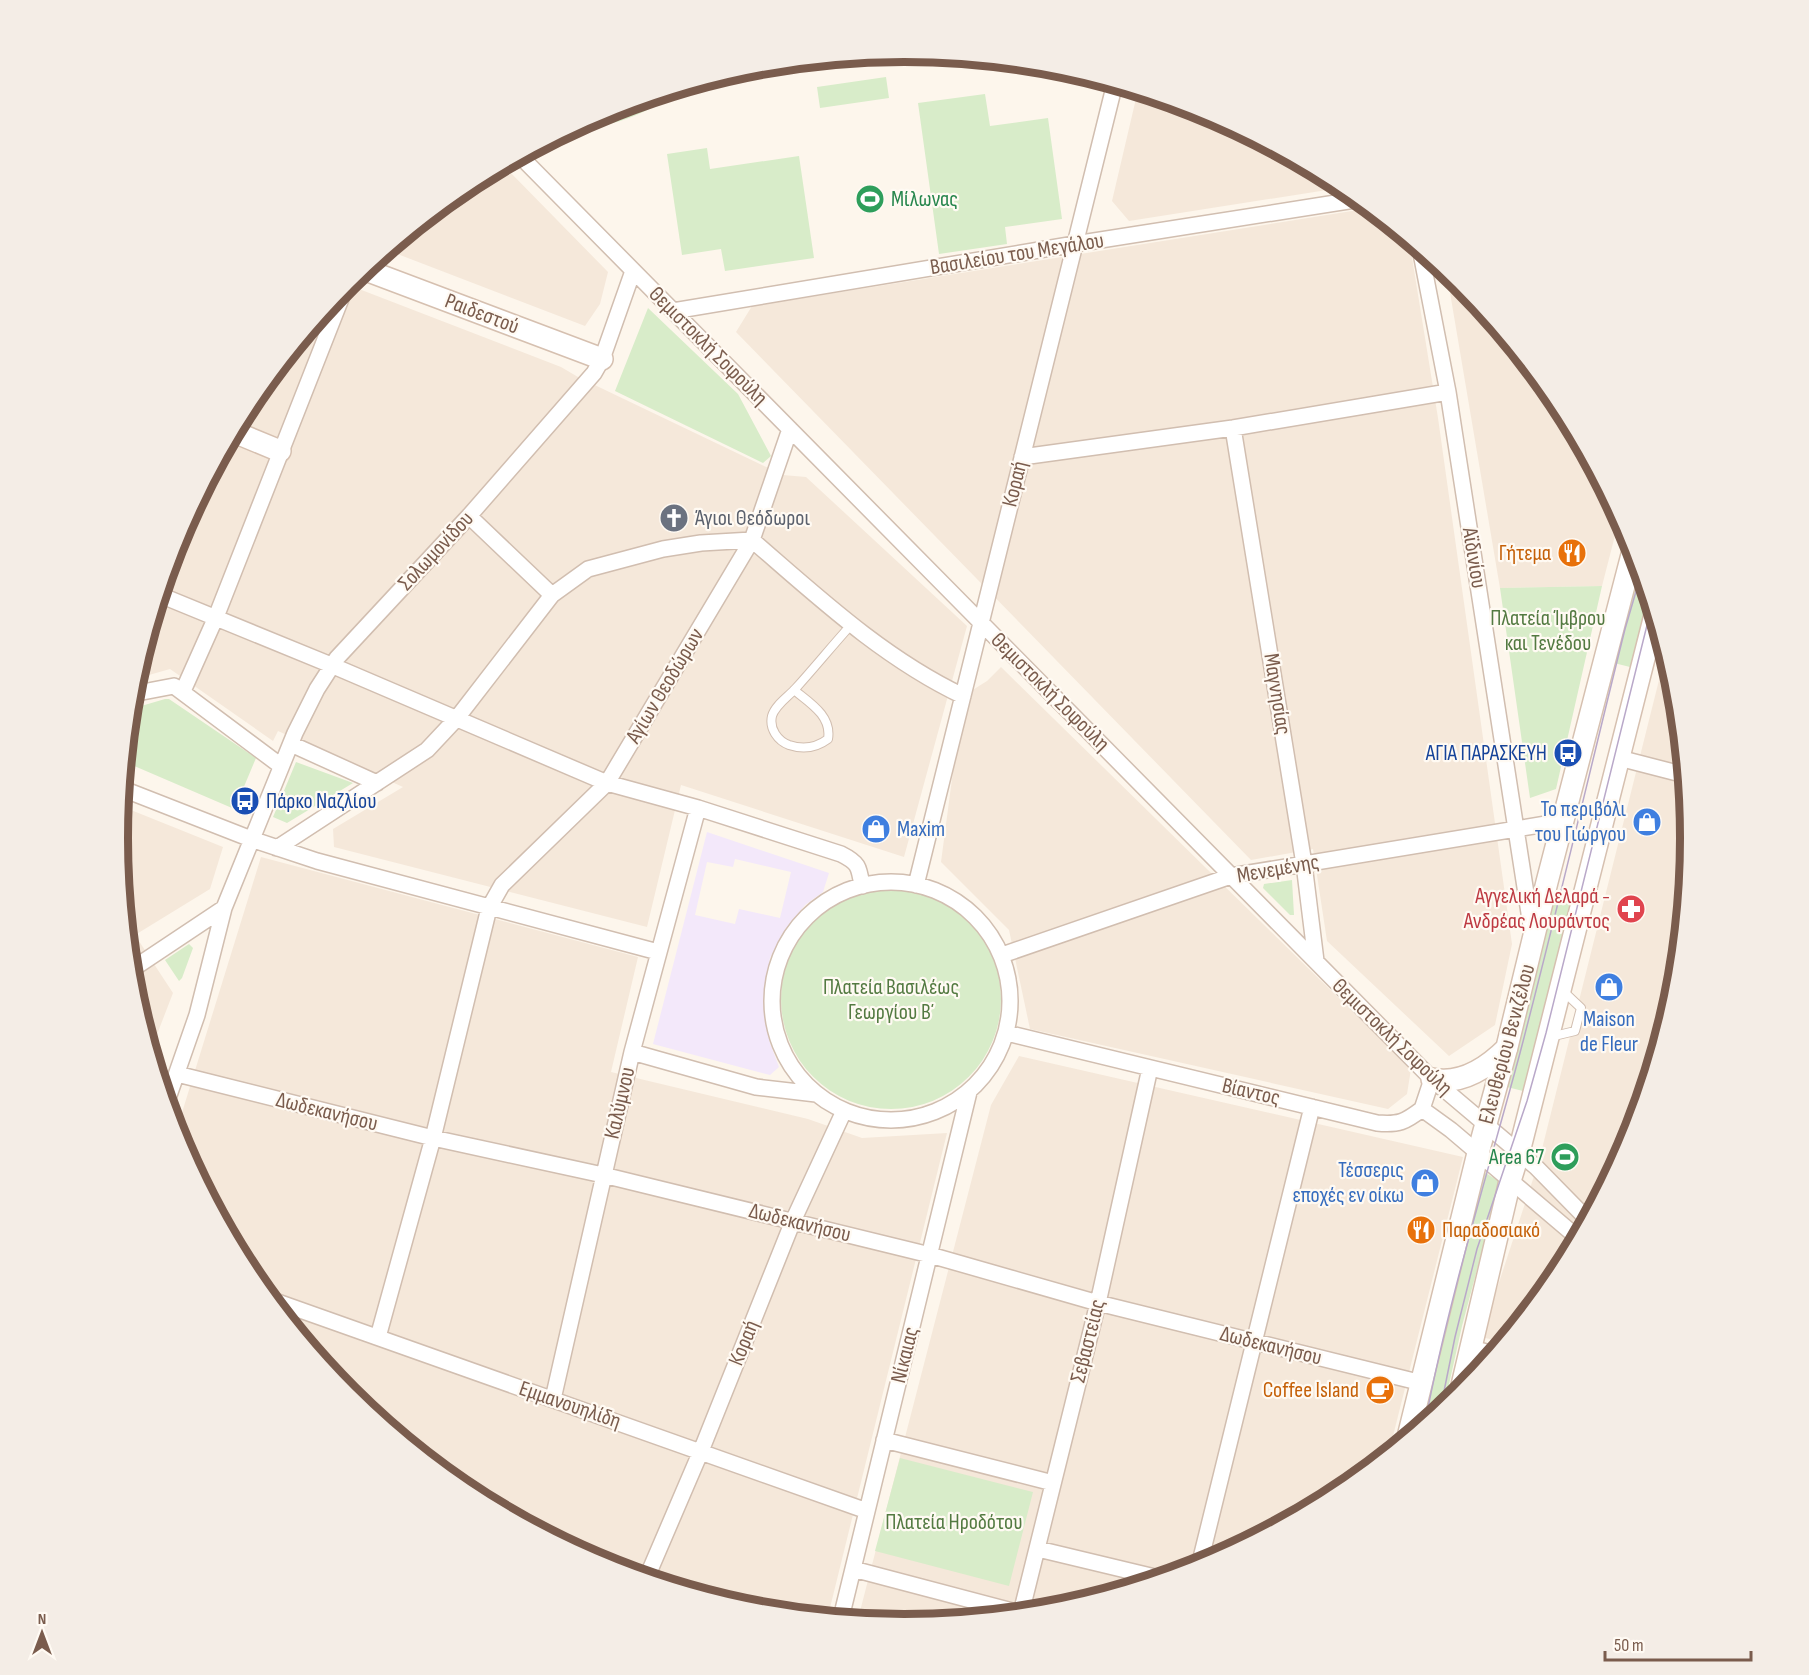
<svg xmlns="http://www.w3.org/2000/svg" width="1809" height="1675" font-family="'Sofia Sans Condensed',sans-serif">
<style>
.residential{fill:#f5e8da}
.education{fill:#f3e8fa;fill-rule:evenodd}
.green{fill:#d8ecc9}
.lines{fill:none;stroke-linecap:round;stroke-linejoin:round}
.lane-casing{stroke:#d1beb0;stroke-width:10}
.street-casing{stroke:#d1beb0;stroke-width:18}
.secondary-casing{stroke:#d6c0b0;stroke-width:24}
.lane{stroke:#fff;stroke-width:8}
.street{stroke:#fff;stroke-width:15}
.secondary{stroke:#fff;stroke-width:21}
.tram{stroke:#b9a8c9;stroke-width:1.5}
.labels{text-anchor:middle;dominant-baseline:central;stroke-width:4.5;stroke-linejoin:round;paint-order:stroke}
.leisure-label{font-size:22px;fill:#27864d;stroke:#fffaf3;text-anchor:start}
.street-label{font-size:22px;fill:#7a5c4d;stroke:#fffaf3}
.worship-label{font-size:22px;fill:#5b616d;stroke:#fffaf3;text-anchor:start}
.food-label{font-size:22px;fill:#c56008;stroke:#fffaf3;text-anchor:end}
.park-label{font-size:22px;fill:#537a41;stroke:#fffaf3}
.transit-label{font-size:22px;fill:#164399;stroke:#fffaf3;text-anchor:end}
.shop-label{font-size:22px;fill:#366cbe;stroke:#fffaf3;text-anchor:end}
.health-label{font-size:22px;fill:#be3a42;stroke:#fffaf3;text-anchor:end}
.rim{fill:none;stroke:#7a5c4d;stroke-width:8}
</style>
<rect width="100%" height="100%" fill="#fdf6ec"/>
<path class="residential" d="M 1138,90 L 1206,111 L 1346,187 L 1129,221 L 1112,201 Z
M 503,165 L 608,272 L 600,304 L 585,326 L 387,250 L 468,183 Z
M 1371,208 L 1409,239 L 1438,418 L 1512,944 L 1495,1025 L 1449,1056 L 1327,941 L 1313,849 L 1251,860 L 736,332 L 752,306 Z
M 1446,269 L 1461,282 L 1559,401 L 1620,516 L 1602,586 L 1500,588 Z
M 346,284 L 561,367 L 578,377 L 783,475 L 806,477 L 967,626 L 904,857 L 681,785 L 647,927 L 334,847 L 333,829 L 403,787 L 278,731 L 273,741 L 170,669 L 135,679 L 178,536 L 251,400 Z
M 1666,652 L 1676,684 L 1691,838 L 1676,991 L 1631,1139 L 1558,1275 L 1503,1342 L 1481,1337 L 1539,1161 Z
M 1001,667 L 1411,1069 L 1407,1094 L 1388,1109 L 1030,1029 L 1009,930 L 941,862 L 963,696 L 987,681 Z
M 121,806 L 223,847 L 210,889 L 135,935 L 173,993 L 151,1050 L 133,991 L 118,837 Z
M 261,857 L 638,957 L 611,1072 L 808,1119 L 862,1138 L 947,1133 L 828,1616 L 751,1609 L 603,1564 L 467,1491 L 348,1393 L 250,1274 L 176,1132 Z
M 1019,1056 L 1463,1157 L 1389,1452 L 1341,1492 L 1205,1564 L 1058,1609 L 904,1624 L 858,1619 L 991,1105 Z"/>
<path class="education" d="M 921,53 L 1058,66 L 1090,76 L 1088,83 Z
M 707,832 L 829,873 L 823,892 L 805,905 L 786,928 L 770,958 L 764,991 L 765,1021 L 770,1043 L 779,1067 L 770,1075 L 653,1044 ZM 735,859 L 791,872 L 780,918 L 739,909 L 735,924 L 695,915 L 707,862 L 733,867 Z"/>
<path class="green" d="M 886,77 L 889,98 L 820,108 L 817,87 Z
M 678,88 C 650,116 606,128 568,130 L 604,111 Z
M 985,94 L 990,126 L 1048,118 L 1062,219 L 1005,227 L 1007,244 L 939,254 L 918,103 Z
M 707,148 L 710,169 L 799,156 L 814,258 L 725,271 L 721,249 L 682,255 L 667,154 Z
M 648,308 L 738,394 L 771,456 L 763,463 L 615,391 Z
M 1637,556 L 1653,609 L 1638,669 L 1610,662 Z
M 1602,586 L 1556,789 L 1530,798 L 1500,588 Z
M 165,699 L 169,699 L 256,758 L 235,808 L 232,808 L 125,762 L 131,709 Z
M 296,762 L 353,783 L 287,823 L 273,817 Z
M 1292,880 L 1294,915 L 1290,915 L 1263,888 L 1264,884 Z
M781 999a110 110 0 1 1 220 0a110 110 0 1 1-220 0Z
M 1550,890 L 1580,897 L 1531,1093 L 1499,1085 Z
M 189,944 L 193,948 L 182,978 L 179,981 L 165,960 Z
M 1478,1168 L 1503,1184 L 1502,1189 L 1482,1251 L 1462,1326 L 1444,1407 L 1412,1434 Z
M 900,1458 L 1033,1492 L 1009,1586 L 875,1551 Z"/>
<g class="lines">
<g class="lane-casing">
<path id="lane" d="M 794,690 C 810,703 832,716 828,739 C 816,748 804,750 789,745 C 778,741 769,729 772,716 C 775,705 789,696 796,688 C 815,667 832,646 851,625
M 1550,1037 L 1575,1031 L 1581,1008 L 1563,991"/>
</g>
<g class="street-casing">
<path id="street" d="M 520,156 L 1432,1079 L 1536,1167 L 1588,1220
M 1420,248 L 1448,392 L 1532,932
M 673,311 L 1075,244 L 1361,199
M 1233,428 L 1304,864 L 1316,961
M 1022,457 L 1233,428 L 1448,392
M 469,516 L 552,595
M 160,595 L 331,665 L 607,783 L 698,808 L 841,854 C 859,863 859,867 862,886
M 183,691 L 216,617 L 348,281
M 132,694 L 174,686 L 281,766
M 291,744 L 377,783
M 1619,758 L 1685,775
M 123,789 L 251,839 L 317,861 L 658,952
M 277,848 L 427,750 L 457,718 L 552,595 L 588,569 L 663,549 L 701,543 L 752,540 C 818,597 883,658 963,696
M772 1001a119 119 0 1 1 238 0a119 119 0 1 1-238 0Z
M 916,885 L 1115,83
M 1002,955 L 1231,876 L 1564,821
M 131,970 L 224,908
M 1007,1033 L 1377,1123 C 1399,1125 1405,1122 1422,1109
M 632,1052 L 756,1087 L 816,1094
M 177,1074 L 433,1138 L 603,1175 L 930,1255 L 1098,1303 L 1422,1383
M 167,1101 L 197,1015 L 224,908 L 295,733 L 317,689 L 337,658 L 469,516 L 594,373 L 602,359 L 633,271
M 1422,1109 L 1451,1130 L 1578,1238
M 1422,1109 L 1432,1079
M 272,1300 L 867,1511
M 378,1337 L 433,1138 L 489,908 L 502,885 L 607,783 L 752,540 L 790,429
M 1471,1348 L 1494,1354
M 553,1399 L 632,1052 L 698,808
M 884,1440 L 1053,1483
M 1038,1549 L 1159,1578
M 1199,1566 L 1312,1107
M 853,1569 L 1020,1613
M 647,1577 L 701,1451 L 793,1221 L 844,1111
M 1021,1613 L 1098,1303 L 1150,1068
M 841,1618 L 969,1092"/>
</g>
<g class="secondary-casing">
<path id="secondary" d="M 363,269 L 602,359
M 234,432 L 280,451
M 1432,1079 C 1461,1085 1487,1068 1507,1048
M 1460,1394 L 1510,1181 L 1519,1152 L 1655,615
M 1408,1437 L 1478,1153 L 1507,1047 L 1547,882 L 1634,547"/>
</g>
<use href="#lane" class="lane"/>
<use href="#street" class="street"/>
<use href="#secondary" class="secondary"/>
<path class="tram" d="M 1440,1411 L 1455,1337 L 1477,1249 L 1527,1101 L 1546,1033 L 1652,605
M 1425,1423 C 1449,1297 1487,1176 1520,1053 C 1557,912 1590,770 1625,629 L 1642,571"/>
</g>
<defs>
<g id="stadium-disc" transform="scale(1.5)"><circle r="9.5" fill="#2e9e5b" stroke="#fffaf3"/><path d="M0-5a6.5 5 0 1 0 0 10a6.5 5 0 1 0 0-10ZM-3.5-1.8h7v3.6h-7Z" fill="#fff"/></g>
<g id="church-disc" transform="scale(1.5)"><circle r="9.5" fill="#6b7280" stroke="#fffaf3"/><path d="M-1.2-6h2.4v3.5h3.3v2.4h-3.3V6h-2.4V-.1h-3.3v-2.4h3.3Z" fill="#fff"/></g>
<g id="restaurant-disc" transform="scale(1.5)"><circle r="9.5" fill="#e8710a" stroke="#fffaf3"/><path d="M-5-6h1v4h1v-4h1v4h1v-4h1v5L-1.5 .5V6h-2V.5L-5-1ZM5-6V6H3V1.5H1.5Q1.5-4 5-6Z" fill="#fff"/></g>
<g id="bus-disc" transform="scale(1.5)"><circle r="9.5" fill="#1a4fb4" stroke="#fffaf3"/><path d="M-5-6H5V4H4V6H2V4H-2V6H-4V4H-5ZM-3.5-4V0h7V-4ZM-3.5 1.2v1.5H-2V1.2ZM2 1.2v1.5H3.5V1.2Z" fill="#fff"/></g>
<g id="shop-disc" transform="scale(1.5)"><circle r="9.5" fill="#3f7fe0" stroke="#fffaf3"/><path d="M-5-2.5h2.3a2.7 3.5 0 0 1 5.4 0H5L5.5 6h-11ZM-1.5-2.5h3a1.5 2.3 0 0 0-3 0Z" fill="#fff"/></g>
<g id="pharmacy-disc" transform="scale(1.5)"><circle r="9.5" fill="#e0444e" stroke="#fffaf3"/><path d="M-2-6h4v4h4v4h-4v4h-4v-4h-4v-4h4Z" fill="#fff"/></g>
<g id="cafe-disc" transform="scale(1.5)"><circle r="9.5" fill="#e8710a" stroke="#fffaf3"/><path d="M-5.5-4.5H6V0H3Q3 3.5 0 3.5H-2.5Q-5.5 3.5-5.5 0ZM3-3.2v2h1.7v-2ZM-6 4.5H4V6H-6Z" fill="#fff"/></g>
</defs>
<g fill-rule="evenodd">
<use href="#stadium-disc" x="870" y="199"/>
<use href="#church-disc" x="674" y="518"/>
<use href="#restaurant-disc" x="1572" y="553"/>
<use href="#bus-disc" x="1568" y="753"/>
<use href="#bus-disc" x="245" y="801"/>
<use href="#shop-disc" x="1647" y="822"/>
<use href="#shop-disc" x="876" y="829"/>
<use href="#pharmacy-disc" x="1631" y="909"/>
<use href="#shop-disc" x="1609" y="987"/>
<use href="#stadium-disc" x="1565" y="1157"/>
<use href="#shop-disc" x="1425" y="1183"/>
<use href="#restaurant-disc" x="1421" y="1230"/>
<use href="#cafe-disc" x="1380" y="1390"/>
</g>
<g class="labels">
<g class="leisure-label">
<text x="891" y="199">Μίλωνας</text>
<text x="1544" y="1157" text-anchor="end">Area 67</text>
</g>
<g class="street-label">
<text transform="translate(1017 254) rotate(-9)">Βασιλείου του Μεγάλου</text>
<text transform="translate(482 314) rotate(21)">Ραιδεστού</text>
<text transform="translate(708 346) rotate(45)">Θεμιστοκλή Σοφούλη</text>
<text transform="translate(1015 484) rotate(-76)">Κοραή</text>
<text transform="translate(436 551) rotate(-47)">Σολωμονίδου</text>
<text transform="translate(1474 558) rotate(81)">Αϊδινίου</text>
<text transform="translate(665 686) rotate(-59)">Αγίων Θεοδώρων</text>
<text transform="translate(1050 692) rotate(45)">Θεμιστοκλή Σοφούλη</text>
<text transform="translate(1277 694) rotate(81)">Μαγνησίας</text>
<text transform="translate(1278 869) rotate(-10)">Μενεμένης</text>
<text transform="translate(1392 1037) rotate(44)">Θεμιστοκλή Σοφούλη</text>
<text transform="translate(1507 1044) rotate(-75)">Ελευθερίου Βενιζέλου</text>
<text transform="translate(1251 1092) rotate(13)">Βίαντος</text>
<text transform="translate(620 1103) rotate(-77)">Καλύμνου</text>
<text transform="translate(327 1112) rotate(14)">Δωδεκανήσου</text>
<text transform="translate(800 1223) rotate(14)">Δωδεκανήσου</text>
<text transform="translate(1088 1341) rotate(-76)">Σεβαστείας</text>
<text transform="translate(744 1343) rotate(-68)">Κοραή</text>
<text transform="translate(1271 1346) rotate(14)">Δωδεκανήσου</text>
<text transform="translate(905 1355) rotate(-76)">Νίκαιας</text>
<text transform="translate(570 1405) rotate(19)">Εμμανουηλίδη</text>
</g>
<g class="worship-label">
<text x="695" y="518">Άγιοι Θεόδωροι</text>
</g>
<g class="food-label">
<text x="1551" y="553">Γήτεμα</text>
<text x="1442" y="1230" text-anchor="start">Παραδοσιακό</text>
<text x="1359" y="1390">Coffee Island</text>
</g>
<g class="park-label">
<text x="1548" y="618">Πλατεία Ίμβρου<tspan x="1548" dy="25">και Τενέδου</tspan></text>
<text x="891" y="987">Πλατεία Βασιλέως<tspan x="891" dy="25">Γεωργίου Β΄</tspan></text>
<text x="954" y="1522">Πλατεία Ηροδότου</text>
</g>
<g class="transit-label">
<text x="1547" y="753">ΑΓΙΑ ΠΑΡΑΣΚΕΥΗ</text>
<text x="266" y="801" text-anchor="start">Πάρκο Ναζλίου</text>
</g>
<g class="shop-label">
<text x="1626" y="809">Το περιβόλι<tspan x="1626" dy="25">του Γιώργου</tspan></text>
<text x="897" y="829" text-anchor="start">Maxim</text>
<text x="1609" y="1019" text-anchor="middle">Maison<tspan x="1609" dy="25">de Fleur</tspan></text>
<text x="1404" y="1170">Τέσσερις<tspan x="1404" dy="25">εποχές εν οίκω</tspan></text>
</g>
<g class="health-label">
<text x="1610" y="896">Αγγελική Δελαρά -<tspan x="1610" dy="25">Ανδρέας Λουράντος</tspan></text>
</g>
</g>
<path d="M0 0H1809V1675H0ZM128 838a776 776 0 1 1 1552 0a776 776 0 1 1-1552 0Z" fill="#f4ede6" fill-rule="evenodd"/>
<path class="rim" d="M128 838a776 776 0 1 1 1552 0a776 776 0 1 1-1552 0Z"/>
<g transform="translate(42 1633)" stroke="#fffaf3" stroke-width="4.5" paint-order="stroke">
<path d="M0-4.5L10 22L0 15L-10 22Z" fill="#7a5c4d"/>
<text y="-9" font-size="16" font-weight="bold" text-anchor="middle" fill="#7a5c4d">N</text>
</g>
<path d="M1605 1651v9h146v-9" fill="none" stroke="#7a5c4d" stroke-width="3"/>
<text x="1614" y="1651" font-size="18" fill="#7a5c4d" stroke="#fffaf3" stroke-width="4.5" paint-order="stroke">50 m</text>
</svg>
